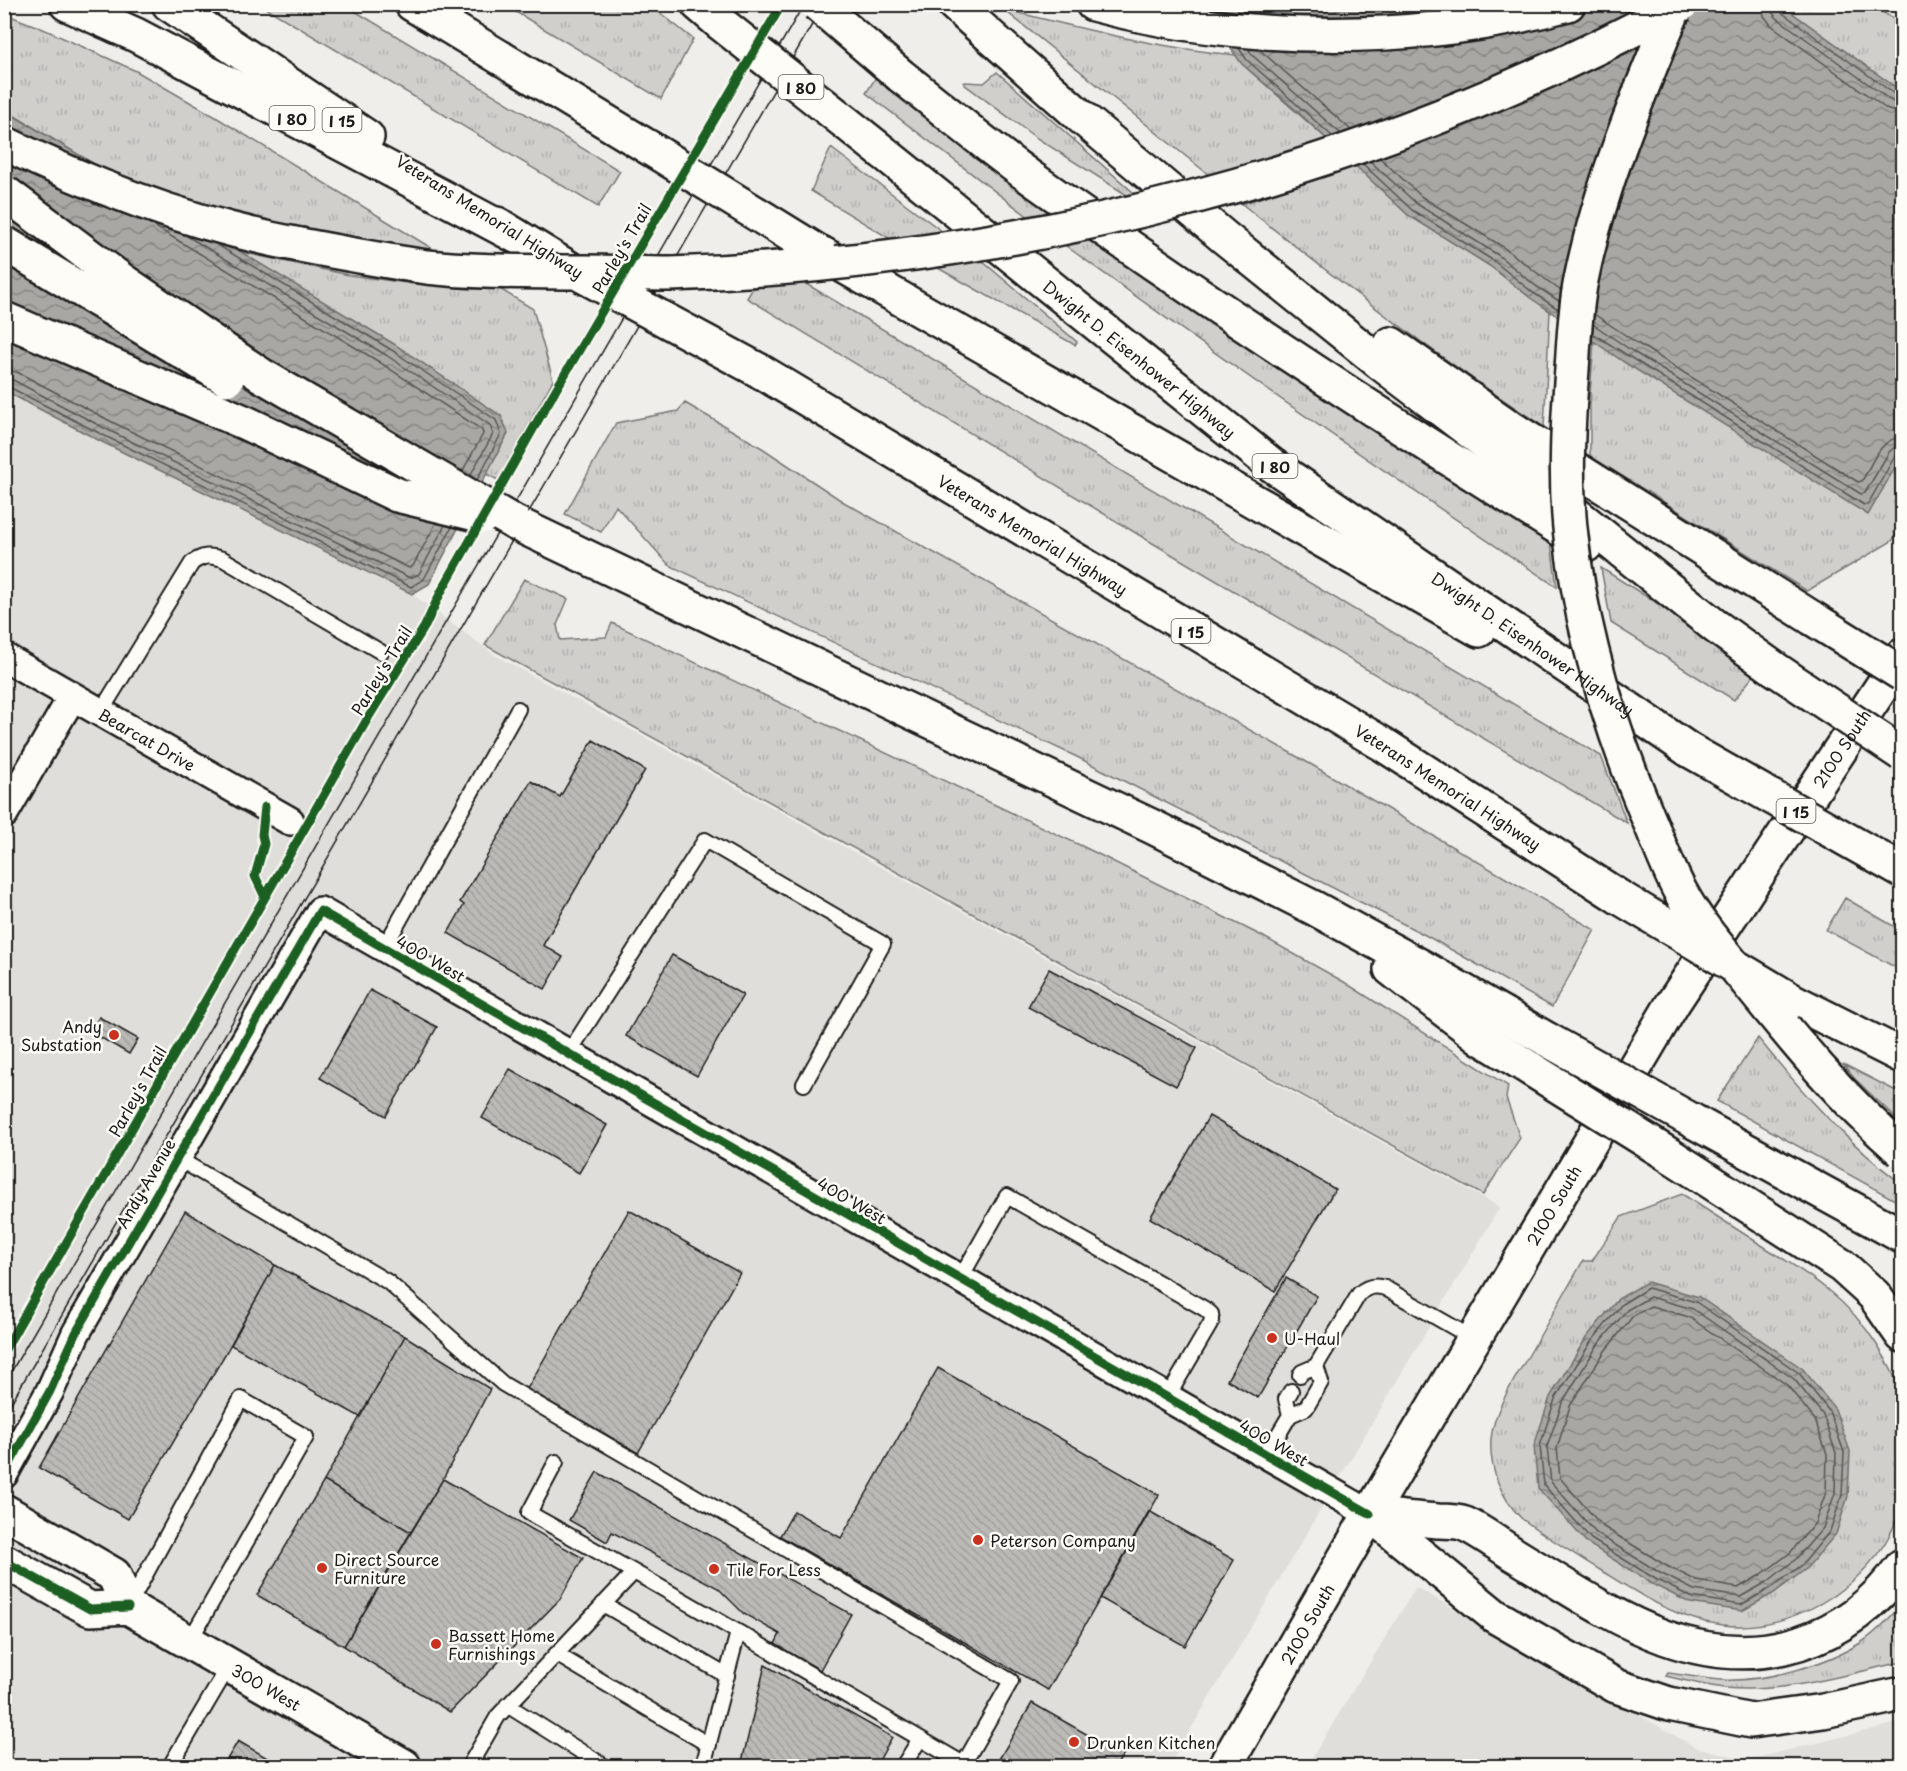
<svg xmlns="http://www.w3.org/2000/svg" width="1907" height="1771" font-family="'Playpen Sans',sans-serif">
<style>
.built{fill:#e0deda}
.grass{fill:url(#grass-tufts);stroke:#767674;stroke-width:1.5}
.water{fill:url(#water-waves);stroke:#706f6d;stroke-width:1.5}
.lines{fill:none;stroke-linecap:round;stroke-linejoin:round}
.shore{stroke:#545452;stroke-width:1.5}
.building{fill:url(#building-back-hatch);stroke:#1c1c1c;stroke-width:1.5}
.service-casing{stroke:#1c1c1c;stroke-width:18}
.minor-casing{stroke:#1c1c1c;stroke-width:32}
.secondary-casing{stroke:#1c1c1c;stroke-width:38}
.motorway-casing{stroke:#1c1c1c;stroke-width:38}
.service{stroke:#fdfcf7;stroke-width:14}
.minor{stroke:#fdfcf7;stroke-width:27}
.secondary{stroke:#fdfcf7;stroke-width:33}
.motorway{stroke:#fdfcf7;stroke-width:33}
.tram{stroke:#1c1c1c;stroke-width:1.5}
.motorway-bridge-casing{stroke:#1c1c1c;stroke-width:38;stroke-linecap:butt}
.motorway-bridge{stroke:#fdfcf7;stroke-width:33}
.cycleway-casing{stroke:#fdfcf7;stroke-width:13}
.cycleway{stroke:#1b5e20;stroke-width:9}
.poi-dot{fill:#c8321e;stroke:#fdfcf7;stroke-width:2}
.labels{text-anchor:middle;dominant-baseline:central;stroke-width:5;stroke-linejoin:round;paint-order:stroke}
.shield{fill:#fdfcf7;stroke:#605f5e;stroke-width:1.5}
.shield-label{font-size:15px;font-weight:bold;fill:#1c1c1c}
.street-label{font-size:16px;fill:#1c1c1c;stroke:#fdfcf7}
.poi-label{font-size:16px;fill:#1c1c1c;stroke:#fdfcf7;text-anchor:start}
</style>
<defs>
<pattern id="grass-tufts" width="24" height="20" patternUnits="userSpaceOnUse" patternTransform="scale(1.5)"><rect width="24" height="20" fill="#d0cfcc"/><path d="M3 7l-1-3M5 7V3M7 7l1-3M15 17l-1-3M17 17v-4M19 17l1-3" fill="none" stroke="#b2b1af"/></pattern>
<pattern id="water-waves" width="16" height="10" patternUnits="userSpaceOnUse" patternTransform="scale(1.5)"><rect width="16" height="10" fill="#a8a7a3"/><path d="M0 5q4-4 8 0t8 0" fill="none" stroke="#888784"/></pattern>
<pattern id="building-back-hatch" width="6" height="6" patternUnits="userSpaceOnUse" patternTransform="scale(1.5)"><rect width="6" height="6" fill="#bbbab6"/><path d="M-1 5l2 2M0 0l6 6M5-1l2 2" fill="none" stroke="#a09f9c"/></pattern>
</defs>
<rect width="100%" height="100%" fill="#f0eeea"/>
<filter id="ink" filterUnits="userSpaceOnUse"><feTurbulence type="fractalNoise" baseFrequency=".0167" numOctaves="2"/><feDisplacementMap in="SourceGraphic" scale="12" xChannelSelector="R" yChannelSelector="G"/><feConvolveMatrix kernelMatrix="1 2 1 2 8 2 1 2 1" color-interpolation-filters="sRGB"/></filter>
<g filter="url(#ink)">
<path class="built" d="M 4,391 L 104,443 L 412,594 L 495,655 L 1500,1207 L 1169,1766 L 5,1766 Z
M 1416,1587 L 1695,1747 L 1748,1760 L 1902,1722 L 1902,1766 L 1307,1766 Z"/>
<path class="grass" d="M 261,5 L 345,5 L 620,171 L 598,207 Z
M 504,5 L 650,5 L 693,39 L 661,99 Z
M 1781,5 L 1871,5 L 1902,24 L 1902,92 Z
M 1003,9 C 1080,28 1156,48 1236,55 L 1242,64 L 1329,141 L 1209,175 Z
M 5,14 L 41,28 L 136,71 L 214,116 L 433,249 L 400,247 L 252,220 L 173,197 L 102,169 L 5,110 Z
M 883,66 L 1076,209 L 1030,218 L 866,93 Z
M 997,72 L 1135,194 L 1130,197 L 1035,137 L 964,84 L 964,82 L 984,83 Z
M 831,148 L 943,232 L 892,240 L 811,191 Z
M 1356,166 L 1408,215 L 1490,266 L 1550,311 L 1544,427 C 1439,358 1339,282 1242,204 Z
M 1112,236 L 1550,536 L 1557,587 C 1391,477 1227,363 1066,246 Z
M 240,252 L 349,275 L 414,284 L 500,289 L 533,309 L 553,380 L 498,480 L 486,474 L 508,434 L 501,416 L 393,344 Z
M 981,260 L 1077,342 L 1075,345 L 938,268 Z
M 803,282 L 1601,756 L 1627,823 L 1144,538 L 747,298 L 753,288 Z
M 1594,341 L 1868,514 L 1902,455 L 1902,525 L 1892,541 L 1807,591 L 1590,456 L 1590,394 Z
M 685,403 L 762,448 L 842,501 L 1312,765 L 1595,930 L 1552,1007 L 1427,936 L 1077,757 L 669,565 L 616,506 L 601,532 L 565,514 L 616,423 L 678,411 Z
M 1601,568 L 1740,655 L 1759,669 L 1734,700 L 1611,623 Z
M 524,579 L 568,599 L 557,625 L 560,640 L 606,637 L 612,623 L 1088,849 L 1262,936 L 1344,982 L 1508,1086 L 1506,1098 L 1520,1138 L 1483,1195 L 485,645 Z
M 1845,898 L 1902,931 L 1902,971 L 1826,930 Z
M 1758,1038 C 1801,1091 1848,1144 1902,1184 L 1902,1204 L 1717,1101 Z
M 1843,1064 L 1902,1094 L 1902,1124 L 1854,1078 Z
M 1682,1194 C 1710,1212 1738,1230 1766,1248 C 1810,1275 1849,1300 1877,1345 C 1887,1360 1900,1384 1902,1403 C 1904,1417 1902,1433 1902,1448 C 1902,1465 1906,1486 1902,1502 C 1885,1577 1798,1634 1723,1625 C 1677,1620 1639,1594 1600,1570 C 1573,1553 1546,1537 1521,1518 C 1501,1497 1489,1469 1491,1439 C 1494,1409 1515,1379 1530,1353 C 1548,1322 1565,1292 1583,1261 L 1592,1261 L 1621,1217 Z
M 1902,1604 L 1902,1662 C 1846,1674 1784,1694 1725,1688 C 1705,1686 1686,1681 1666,1676 L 1668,1673 C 1686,1675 1704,1679 1722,1680 C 1765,1682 1826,1665 1862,1642 C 1877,1632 1890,1618 1902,1604 Z"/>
<path class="water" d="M 1199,5 L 1781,5 L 1902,92 L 1902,455 L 1868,515 L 1624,362 L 1529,297 L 1490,266 L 1408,215 L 1297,111 L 1242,64 Z
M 4,110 L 394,344 L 501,416 L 508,433 L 429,584 L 412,594 L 104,443 L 5,391 Z
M 1647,1282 L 1699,1297 L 1803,1369 L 1835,1409 L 1850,1451 L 1848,1496 L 1836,1534 L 1806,1569 L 1774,1593 L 1742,1611 L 1690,1603 L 1654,1585 L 1587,1543 L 1538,1488 L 1534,1446 L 1550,1397 L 1586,1338 L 1618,1299 Z"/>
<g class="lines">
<path class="shore" d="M 1762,4 L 1764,16 L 1771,25 L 1888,110 L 1902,113
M 1771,4 L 1772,12 L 1777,18 L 1893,102 L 1902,104
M 1778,4 L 1781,12 L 1897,96 L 1902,97
M 1238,47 L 1247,60 L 1332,136
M 1248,48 L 1252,55 L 1340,133
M 1260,50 L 1350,129
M 1379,157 L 1422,197 L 1503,247 L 1561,291
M 1370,161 L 1417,204 L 1498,255 L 1536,286 L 1559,301
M 1362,163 L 1412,210 L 1494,261 L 1532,292 L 1558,309
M 149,223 L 381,363 L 482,430 L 483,434 L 462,472
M 187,236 L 386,355 L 490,425 L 493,434 L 470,476
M 216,244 L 390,349 L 496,420 L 501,434 L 477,480
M 1594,314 L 1637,343 L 1858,482 L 1862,481 C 1872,464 1880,438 1902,437
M 1593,324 L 1632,351 L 1861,494 L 1865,493 L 1889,452 L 1895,447 L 1902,446
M 1592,333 L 1864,505 L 1868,504 L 1895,456 L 1902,454
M 4,370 L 17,372 L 114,423 L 409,568 L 413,566 L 436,523
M 4,379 L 13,380 L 110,431 L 410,578 L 419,574 L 445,525
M 4,386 L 9,387 L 107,437 L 411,587 L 424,579 L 452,527
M 1648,1288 L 1696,1302 L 1799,1373 L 1829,1411 L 1844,1452 L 1842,1495 L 1830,1531 L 1802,1565 L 1771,1588 L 1741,1605 L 1691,1597 L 1657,1580 L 1591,1539 L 1544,1485 L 1540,1446 L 1555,1399 L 1591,1342 L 1622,1304 Z
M 1650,1297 L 1693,1309 L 1794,1379 L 1823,1415 L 1836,1453 L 1835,1493 L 1823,1528 L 1796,1559 L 1767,1582 L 1740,1597 L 1694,1590 L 1660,1573 L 1596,1533 L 1551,1482 L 1547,1447 L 1562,1403 L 1597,1346 L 1627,1310 Z
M 1651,1306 L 1689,1317 L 1787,1385 L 1815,1420 L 1827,1454 L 1826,1492 L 1815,1523 L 1790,1553 L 1762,1574 L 1738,1588 L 1697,1581 L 1665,1565 L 1602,1526 L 1560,1478 L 1557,1448 L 1570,1406 L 1605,1351 L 1633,1316 Z"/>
</g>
<path class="building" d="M 593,740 L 645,770 L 543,945 L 563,957 L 545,989 L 448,933 L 464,905 L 460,902 L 531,781 L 560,797 Z
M 672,955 L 743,995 L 697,1076 L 626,1036 Z
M 1049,969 L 1197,1048 L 1176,1086 L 1028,1007 Z
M 370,990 L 437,1027 L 386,1116 L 320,1078 Z
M 99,1017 L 138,1039 L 129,1054 L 91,1032 Z
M 510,1069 L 607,1125 L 579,1173 L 482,1118 Z
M 1209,1116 L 1335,1189 L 1275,1291 L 1150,1218 Z
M 629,1210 L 740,1273 L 638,1453 L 527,1389 Z
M 185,1211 L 275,1265 L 227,1351 L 128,1519 L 39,1468 Z
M 275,1265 L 405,1336 L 360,1417 L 231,1345 Z
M 1286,1278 L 1317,1296 L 1258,1398 L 1227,1380 Z
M 405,1336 L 490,1389 L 443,1479 L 411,1532 L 324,1481 Z
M 938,1368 L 1159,1495 L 1048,1690 L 780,1536 L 794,1511 L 841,1538 Z
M 597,1472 L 851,1614 L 820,1670 L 775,1644 L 780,1634 L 744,1614 L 718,1588 L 612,1532 L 607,1542 L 569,1520 Z
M 443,1479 L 583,1558 L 560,1599 L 450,1712 L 344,1646 Z
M 324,1481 L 411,1532 L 344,1646 L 257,1595 Z
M 1149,1511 L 1234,1560 L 1185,1646 L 1100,1598 Z
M 765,1665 L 892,1737 L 876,1766 L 741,1766 Z
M 1032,1703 L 1123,1755 L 1116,1766 L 995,1766 Z
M 238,1741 L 281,1766 L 223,1766 Z"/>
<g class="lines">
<g class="service-casing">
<path id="service" d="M 100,713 L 192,563 C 203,555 210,555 223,559 L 381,652
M 384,948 L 518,709
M 568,1054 L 705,840 L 883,944 L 804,1084
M 177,1158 L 388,1282 L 503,1384 L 1011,1681 L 963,1765
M 960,1279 L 1007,1196 L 1205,1309 L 1211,1314 L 1212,1321 L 1167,1398
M 1300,1375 L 1302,1372 L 1316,1366 L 1359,1294 C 1367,1286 1375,1285 1385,1288 L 1474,1339
M 1290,1415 L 1286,1399 L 1291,1391
M 1266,1455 L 1290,1415 L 1306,1408 L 1321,1382 L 1316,1366
M 556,1462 L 529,1513 L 634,1572
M 130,1603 L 241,1399 L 306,1437 L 189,1642
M 603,1604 L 727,1676
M 738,1632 L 967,1766
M 556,1654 L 709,1745
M 507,1705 L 604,1766
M 170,1766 L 229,1666
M 469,1766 L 498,1716 L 634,1572 L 738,1632 L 703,1766
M 903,1766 L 920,1739"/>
</g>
<g class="minor-casing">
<g id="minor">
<path id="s1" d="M 4,657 L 290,821"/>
<path d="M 4,814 L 72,697"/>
<path d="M 4,1474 L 50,1391 L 76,1333 L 320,911 L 1370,1514"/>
</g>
</g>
<g class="secondary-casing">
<g id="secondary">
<path d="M 4,1511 L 114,1575 L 128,1607"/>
<path id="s2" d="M 4,1561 L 90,1609 L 128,1607 L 404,1766"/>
<path id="s3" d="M 1225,1766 L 1370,1514 L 1673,1003 L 1902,656"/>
</g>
</g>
<g class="motorway-casing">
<g id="motorway">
<path d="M 67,4 L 136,35 L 516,236"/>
<path d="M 169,4 L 367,137"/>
<path d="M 412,4 L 648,147"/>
<path d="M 698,4 L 719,22"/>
<path d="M 954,4 L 1079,115 L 1224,237 L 1379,362 L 1517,467 L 1715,626 L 1775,669"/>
<path d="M 1093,4 C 1243,44 1418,45 1568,4"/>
<path d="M 901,76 C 946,111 990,149 1037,182 C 1216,309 1400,429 1586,545"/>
<path d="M 4,143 C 98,189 197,226 300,245"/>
<path id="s4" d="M 884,153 L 1272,465 L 1689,750"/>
<path d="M 497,224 L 572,270"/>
<path d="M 821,253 L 1479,630"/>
<path d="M 1391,344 L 1508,426 L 1812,618"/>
<path id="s5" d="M 760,371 L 1381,743 L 1619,897"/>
<path d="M 515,523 L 1153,827 L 1314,908 L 1422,967 L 1548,1040"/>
<path d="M 1391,969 L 1481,1038 L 1531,1069"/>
<path d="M 1793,1001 L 1902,1056"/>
<path d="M 1691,1120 L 1902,1236"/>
<path d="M 1671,1156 L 1842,1266 L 1874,1295 L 1902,1335"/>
<path d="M 1370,1514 C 1393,1517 1415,1519 1438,1521 C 1446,1521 1457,1521 1465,1524 C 1482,1532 1499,1545 1515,1555 C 1601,1607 1692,1677 1799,1643 C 1841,1630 1877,1602 1902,1566"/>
<path d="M 1370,1514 L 1495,1616 L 1616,1686 L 1669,1704 L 1751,1721 L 1823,1711 L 1902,1694"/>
</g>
</g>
<use href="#service" class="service"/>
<use href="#minor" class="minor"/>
<use href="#secondary" class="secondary"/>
<use href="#motorway" class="motorway"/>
<path class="tram" d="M 4,1384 L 804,4
M 4,1415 L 824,4"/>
<g class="motorway-bridge-casing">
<path id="motorway-bridge" d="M 817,4 L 901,76
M 1676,4 C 1639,94 1600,185 1581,280 C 1575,309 1574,340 1572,369 C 1568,421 1565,475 1570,528 C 1580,626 1609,724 1647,815 C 1658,840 1667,867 1680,891 C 1697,923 1721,950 1744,978 C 1793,1039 1842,1099 1902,1151
M 719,22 L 884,153
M 648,147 L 820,253
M 4,192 L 123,281 L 261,375 L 515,523
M 4,243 L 227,379
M 300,245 C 342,253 385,261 427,267 C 480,273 533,271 585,272 C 614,272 642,274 671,274 C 1024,262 1370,172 1682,4
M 582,275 L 760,371
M 4,319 L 246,423 L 397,495 L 484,516
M 1812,618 L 1902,674
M 1775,669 L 1902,754
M 1689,750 L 1902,871
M 1619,897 L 1793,1001
M 1548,1040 L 1691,1120
M 1531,1069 L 1671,1156"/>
</g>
<use href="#motorway-bridge" class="motorway-bridge"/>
<g class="cycleway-casing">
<path id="cycleway" d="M 265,807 L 262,835 L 264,844 L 255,876 L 265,897
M 4,1351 L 368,718 L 425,626 L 441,592 L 541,415 L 782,4
M 4,1474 L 50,1391 L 76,1333 L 320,911 L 1370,1514
M 4,1561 L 90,1609 L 128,1607"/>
</g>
<use href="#cycleway" class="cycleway"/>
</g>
</g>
<g class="poi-dot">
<circle cx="114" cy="1035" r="6"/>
<circle cx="1272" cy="1338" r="6"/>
<circle cx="978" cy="1540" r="6"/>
<circle cx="322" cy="1568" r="6"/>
<circle cx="714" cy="1569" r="6"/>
<circle cx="436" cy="1644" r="6"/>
<circle cx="1074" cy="1742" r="6"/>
</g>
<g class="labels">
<g class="shield">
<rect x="778.5" y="75" width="45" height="24" rx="4.5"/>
<rect x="269.5" y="106" width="45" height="24" rx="4.5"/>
<rect x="322.5" y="108" width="39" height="24" rx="4.5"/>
<rect x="1252.5" y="454" width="45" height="24" rx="4.5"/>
<rect x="1171.5" y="619" width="39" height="24" rx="4.5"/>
<rect x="1776.5" y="799" width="39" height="24" rx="4.5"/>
</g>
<g class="shield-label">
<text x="801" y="87">I 80</text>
<text x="292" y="118">I 80</text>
<text x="342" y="120">I 15</text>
<text x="1275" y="466">I 80</text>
<text x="1191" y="631">I 15</text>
<text x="1796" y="811">I 15</text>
</g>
<g class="street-label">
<text transform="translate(490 216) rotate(32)">Veterans Memorial Highway</text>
<text transform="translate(621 248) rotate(-60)">Parley's Trail</text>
<text stroke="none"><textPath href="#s4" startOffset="328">Dwight D. Eisenhower Highway</textPath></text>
<text stroke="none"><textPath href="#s5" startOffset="318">Veterans Memorial Highway</textPath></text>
<text stroke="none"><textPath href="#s4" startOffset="814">Dwight D. Eisenhower Highway</textPath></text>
<text transform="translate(381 670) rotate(-59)">Parley's Trail</text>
<text stroke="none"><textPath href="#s1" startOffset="165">Bearcat Drive</textPath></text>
<text stroke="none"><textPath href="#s3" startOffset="1190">2100 South</textPath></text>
<text stroke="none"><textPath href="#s5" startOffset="804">Veterans Memorial Highway</textPath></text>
<text transform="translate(431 958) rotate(30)">400 West</text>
<text transform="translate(137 1091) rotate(-61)">Parley's Trail</text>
<text transform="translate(145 1183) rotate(-60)">Andy Avenue</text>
<text transform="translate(852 1200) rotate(30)">400 West</text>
<text stroke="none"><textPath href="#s3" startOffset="650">2100 South</textPath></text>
<text transform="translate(1274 1442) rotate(30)">400 West</text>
<text stroke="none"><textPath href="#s3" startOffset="164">2100 South</textPath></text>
<text stroke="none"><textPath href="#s2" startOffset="296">300 West</textPath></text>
</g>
<g class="poi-label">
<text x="102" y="1026" text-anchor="end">Andy<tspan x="102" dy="18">Substation</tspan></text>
<text x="1284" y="1338">U-Haul</text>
<text x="990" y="1540">Peterson Company</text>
<text x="334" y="1559">Direct Source<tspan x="334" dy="18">Furniture</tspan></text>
<text x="726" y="1569">Tile For Less</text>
<text x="448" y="1635">Bassett Home<tspan x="448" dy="18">Furnishings</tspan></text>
<text x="1086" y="1742">Drunken Kitchen</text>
</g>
</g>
<rect width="1907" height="1771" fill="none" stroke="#fdfcf7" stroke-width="24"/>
<rect x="12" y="12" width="1883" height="1747" fill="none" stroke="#1c1c1c" stroke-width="2" filter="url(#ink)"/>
</svg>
